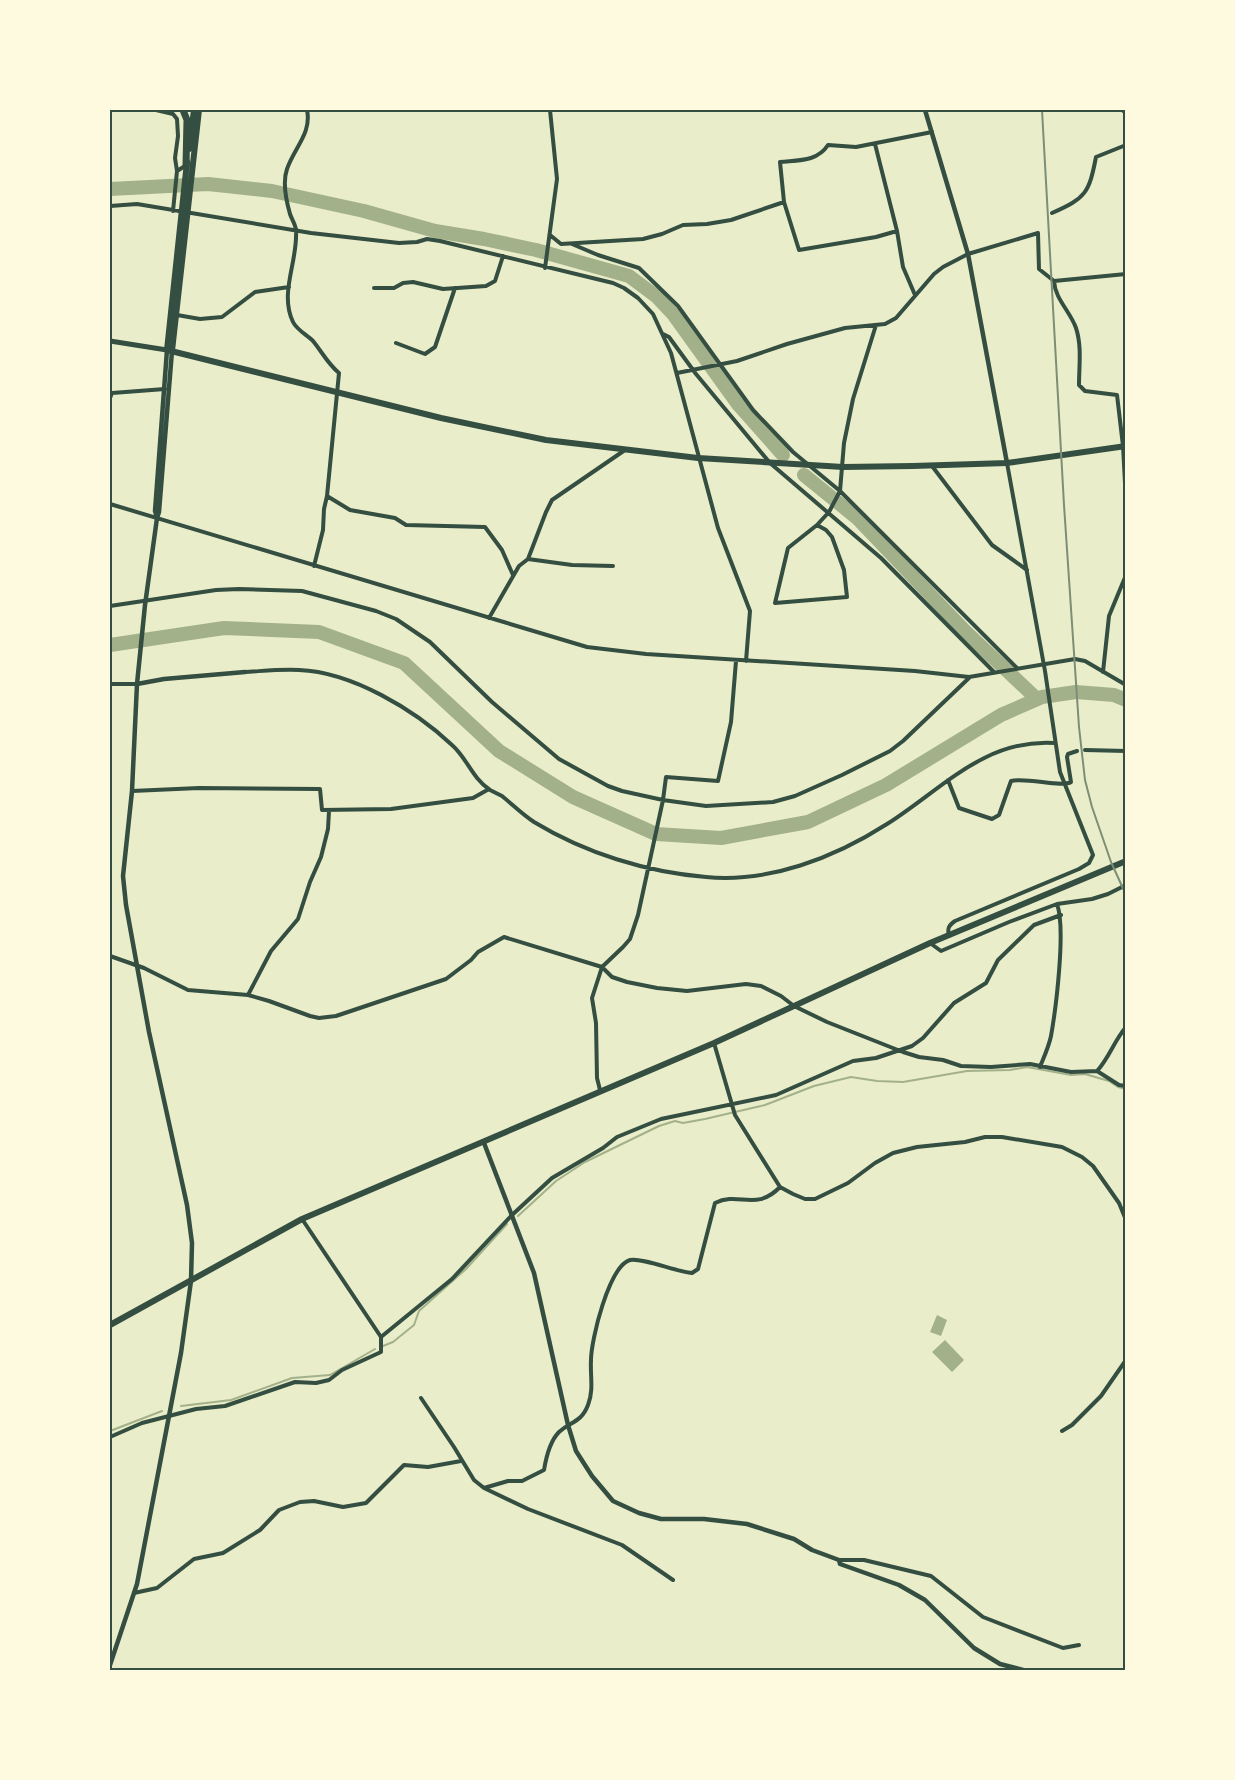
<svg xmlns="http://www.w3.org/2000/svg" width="1235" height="1780" font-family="'PT Sans Narrow',sans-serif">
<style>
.water{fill:#a3b18a}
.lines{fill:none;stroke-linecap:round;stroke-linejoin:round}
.stream{stroke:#a3b18a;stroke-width:2}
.river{stroke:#a3b18a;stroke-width:14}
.minor{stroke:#344e41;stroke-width:4}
.tertiary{stroke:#344e41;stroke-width:4.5}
.secondary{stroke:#344e41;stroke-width:5}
.primary{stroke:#344e41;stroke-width:6}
.motorway{stroke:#344e41;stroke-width:7}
.rail{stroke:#7c8e77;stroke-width:2}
.neatline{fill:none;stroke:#344e41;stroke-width:2}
</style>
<rect width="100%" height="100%" fill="#e9edc9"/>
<path class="water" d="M 937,1315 L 947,1320 L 941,1336 L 930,1332 Z
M 945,1340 L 964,1360 L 952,1372 L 932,1352 Z"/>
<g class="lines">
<path class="stream" d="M 518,1216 L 556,1181 L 585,1162 L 659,1126 L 675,1121 L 683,1123 L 705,1119 L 765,1105 L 814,1086 L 851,1077 L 877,1081 L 903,1082 L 967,1071 L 1010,1070 L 1027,1067 L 1071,1075 L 1085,1074 L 1109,1081 L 1118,1087 L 1126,1089
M 383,1346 L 393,1342 L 414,1325 L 419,1311 L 466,1269 L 507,1224
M 181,1406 L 231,1400 L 292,1378 L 330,1375 L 375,1349
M 110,1431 L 162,1411"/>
<path class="river" d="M 110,189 L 208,184 L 272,191 L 364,211 L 435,231 L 484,239 L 536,250 L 629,276 L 657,297 L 673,314 L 737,403 L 783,455
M 804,475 L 857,518 L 965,631 L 1037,699
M 110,645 L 224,628 L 319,632 L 404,663 L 499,751 L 573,797 L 656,834 L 721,838 L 808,822 L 886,785 L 1001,715 L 1042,697 L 1076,692 L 1114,695 L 1126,700"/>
<path class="minor" d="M 156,110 L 173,114 L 177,119 L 178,136 L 175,158 L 177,171 L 185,166
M 307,110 C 312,133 294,148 287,169 C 282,183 286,200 290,214 C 292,220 296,225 296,231 C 298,261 279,293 293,322 C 297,330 307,335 313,341 C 322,352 328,364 339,373 L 327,496 L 324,509 L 323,530 L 314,566
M 1122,110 L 1126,113
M 875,144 L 897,231
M 110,206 L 137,204 L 311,233 L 399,243 L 417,242 L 427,239 L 440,241 L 613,283 L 624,288 L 638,298 L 653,314 L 671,353 L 718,528 L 750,611 L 746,661
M 173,211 L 177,171
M 1052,213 C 1086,198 1089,193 1096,157 L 1126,145
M 550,235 L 561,244 L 643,239 L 662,234 L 683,225 L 707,224 L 731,220 L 784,202
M 572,244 L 598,255 L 639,268 L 678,306 L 753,410 L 793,452 L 840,491 L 1017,668
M 545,268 L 557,179 L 550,110
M 1054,281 C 1055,299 1070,311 1076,328 C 1082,346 1079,367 1079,385 L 1085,391 L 1117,395 L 1123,446 L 1126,502
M 374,288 L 394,288 L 403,283 L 413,282 L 443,289 L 486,286 L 495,281 L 503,256
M 915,295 L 903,267 L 897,231 L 876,237 L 799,250 L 784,202 L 780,162 C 798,160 817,162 828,145 L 856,147 L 932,132
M 177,315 L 200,319 L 222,317 L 255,292 L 289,287
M 663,334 L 669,337 L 696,374 L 770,463 L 881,558 L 994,672
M 396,343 L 425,354 L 435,347 L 455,288
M 677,373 L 737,361 L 787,344 L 845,328 L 885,324 L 896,318 L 934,274 L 943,267 L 968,254 L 1038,233 L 1039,269 L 1054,281 L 1126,274
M 110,398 L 112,393 L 165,389
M 932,466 L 992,545 L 1027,570
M 327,496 L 350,510 L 395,518 L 406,525 L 485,527 L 502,550 L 513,575
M 110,504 L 587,647 L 646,654 L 915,671 L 969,677 L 1075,659 L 1085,661 L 1126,685
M 817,525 L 788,548 L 775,603 L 847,597 L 844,570 L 832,537 L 826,530 L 817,525 L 829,512 L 840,491 L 844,443 L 853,399 L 876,325
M 528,559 L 572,565 L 613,566
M 110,606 L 216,590 L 239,589 L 302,591 L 376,611 L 396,619 L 430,642 L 492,702 L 559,759 L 608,786 L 622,791 L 663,800 L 706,806 L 773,802 L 795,796 L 842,775 L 890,751 L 903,741 L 969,678
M 489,618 L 519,566 L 528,559 L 546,512 L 552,500 L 625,450
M 245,672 C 263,671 281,669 299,670 C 352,672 415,710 452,745 C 467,758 472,778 490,790 C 494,792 498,794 502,796 C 513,805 522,814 534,822 C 585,853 646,872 706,877 C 769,883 834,858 887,824 C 941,790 985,738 1055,743
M 1103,672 L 1109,616 L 1126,575
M 110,684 L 137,684
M 1085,750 L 1126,751
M 948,780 L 959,808 L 992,819 L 999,815 L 1011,781 C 1027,777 1062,788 1071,782 L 1067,757 L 1068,754 L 1077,751
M 132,791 L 199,788 L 320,789 L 322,810 L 391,809 L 473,798 L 489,789
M 949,936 C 947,928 949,925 955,921 L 1079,869 L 1089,863 L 1093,855 L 1060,772 L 1045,671 L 1007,463
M 930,943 L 941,951 L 1009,922 L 1057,904 L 1092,899 L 1108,894 L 1126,885
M 110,956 L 144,968 L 188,990 L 248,995 L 269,1001 L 310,1016 L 319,1018 L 336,1016 L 446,979 L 471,960 L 478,952 L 504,937 L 602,967 L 612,977 L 627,982 L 657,988 L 687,991 L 746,984 L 761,986 L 781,996 L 794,1006 L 827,1022 L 903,1052 L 919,1057 L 943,1060 L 961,1066 L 991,1067 L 1030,1064 L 1071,1072 L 1097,1071 L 1119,1085 L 1126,1086
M 248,995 L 271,951 L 298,919 L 310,882 L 321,857 L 328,829 L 329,811
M 714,1043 L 735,1115 L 780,1187 L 793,1194 L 805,1199 L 815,1199 L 848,1183 L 875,1163 L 893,1153 L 917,1147 L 965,1142 L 985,1137 L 1002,1137 L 1062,1147 L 1082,1157 L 1093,1166 L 1119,1203 L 1126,1220
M 1040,1067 C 1044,1057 1049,1046 1051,1036 C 1056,1008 1066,928 1057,904
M 1097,1071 C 1109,1058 1114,1041 1126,1027
M 600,1090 L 597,1078 L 596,1023 L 592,998 L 602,967 L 623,947 L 630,939 L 638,915 L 663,800 L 666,777 L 718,781 L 731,722 L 736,661
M 381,1337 L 452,1279 L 512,1215 L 552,1178 L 603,1148 L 617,1137 L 661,1119 L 776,1095 L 853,1061 L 876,1058 L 912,1046 L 923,1038 L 954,1003 L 986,983 L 998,960 L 1034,925 L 1061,915
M 421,1398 L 454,1447 L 474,1480 L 484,1488 L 528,1509 L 622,1545 L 673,1580
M 1062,1431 L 1072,1425 L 1101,1396 L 1126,1360
M 110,1437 L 142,1423 L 196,1409 L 225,1406 L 295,1382 L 316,1383 L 329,1380 L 342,1370 L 381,1352 L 381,1337 L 302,1219
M 484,1488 L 508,1481 L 522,1481 L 544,1470 C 546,1458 550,1441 559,1432 C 571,1421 581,1423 588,1405 C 594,1390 590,1375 591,1360 C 591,1340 609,1266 630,1260 C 641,1257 677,1272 692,1273 L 698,1269 L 715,1203 C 739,1191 756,1212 780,1187
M 839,1560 L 864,1560 L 931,1576 L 983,1617 L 1063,1648 L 1079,1645
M 134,1593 L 157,1588 L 194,1559 L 223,1553 L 260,1530 L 279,1510 L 300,1502 L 314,1501 L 343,1507 L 366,1503 L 404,1465 L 428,1467 L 461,1461"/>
<path class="tertiary" d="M 925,110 L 968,254 L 1007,463
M 157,518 L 155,511 L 167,350
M 137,684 L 164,679 L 245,672
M 484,1143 L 534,1273 L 568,1425 L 576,1451 L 592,1476 L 613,1501 L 639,1513 L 661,1519 L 704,1519 L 747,1524 L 794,1539 L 812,1550 L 839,1560 L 840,1564 L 899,1585 L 925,1600 L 974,1648 L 1000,1664 L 1023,1670
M 110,1665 L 137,1584 L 181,1353 L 191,1281 L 192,1243 L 187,1205 L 149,1032 L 126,905 L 123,876 L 132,791 L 137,684 L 145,605 L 157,518 L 159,512 L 172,351"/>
<path class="secondary" d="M 110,341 L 167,350"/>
<path class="primary" d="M 189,149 L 194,110
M 187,162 L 167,350 L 441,418 L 546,440 L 698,458 L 843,467 L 913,466 L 1007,463 L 1126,446
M 172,351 L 199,110
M 110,1325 L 302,1219 L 714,1043 L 930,943 L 1126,861"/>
<path class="motorway" d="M 183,110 L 187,120 L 186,166"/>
<path class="rail" d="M 1042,110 L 1064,505 L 1079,727 L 1085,780 L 1092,807 L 1111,862 L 1126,895"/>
</g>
<rect width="1235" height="1780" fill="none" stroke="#fefae0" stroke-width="222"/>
<rect x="111" y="111" width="1013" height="1558" class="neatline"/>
</svg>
